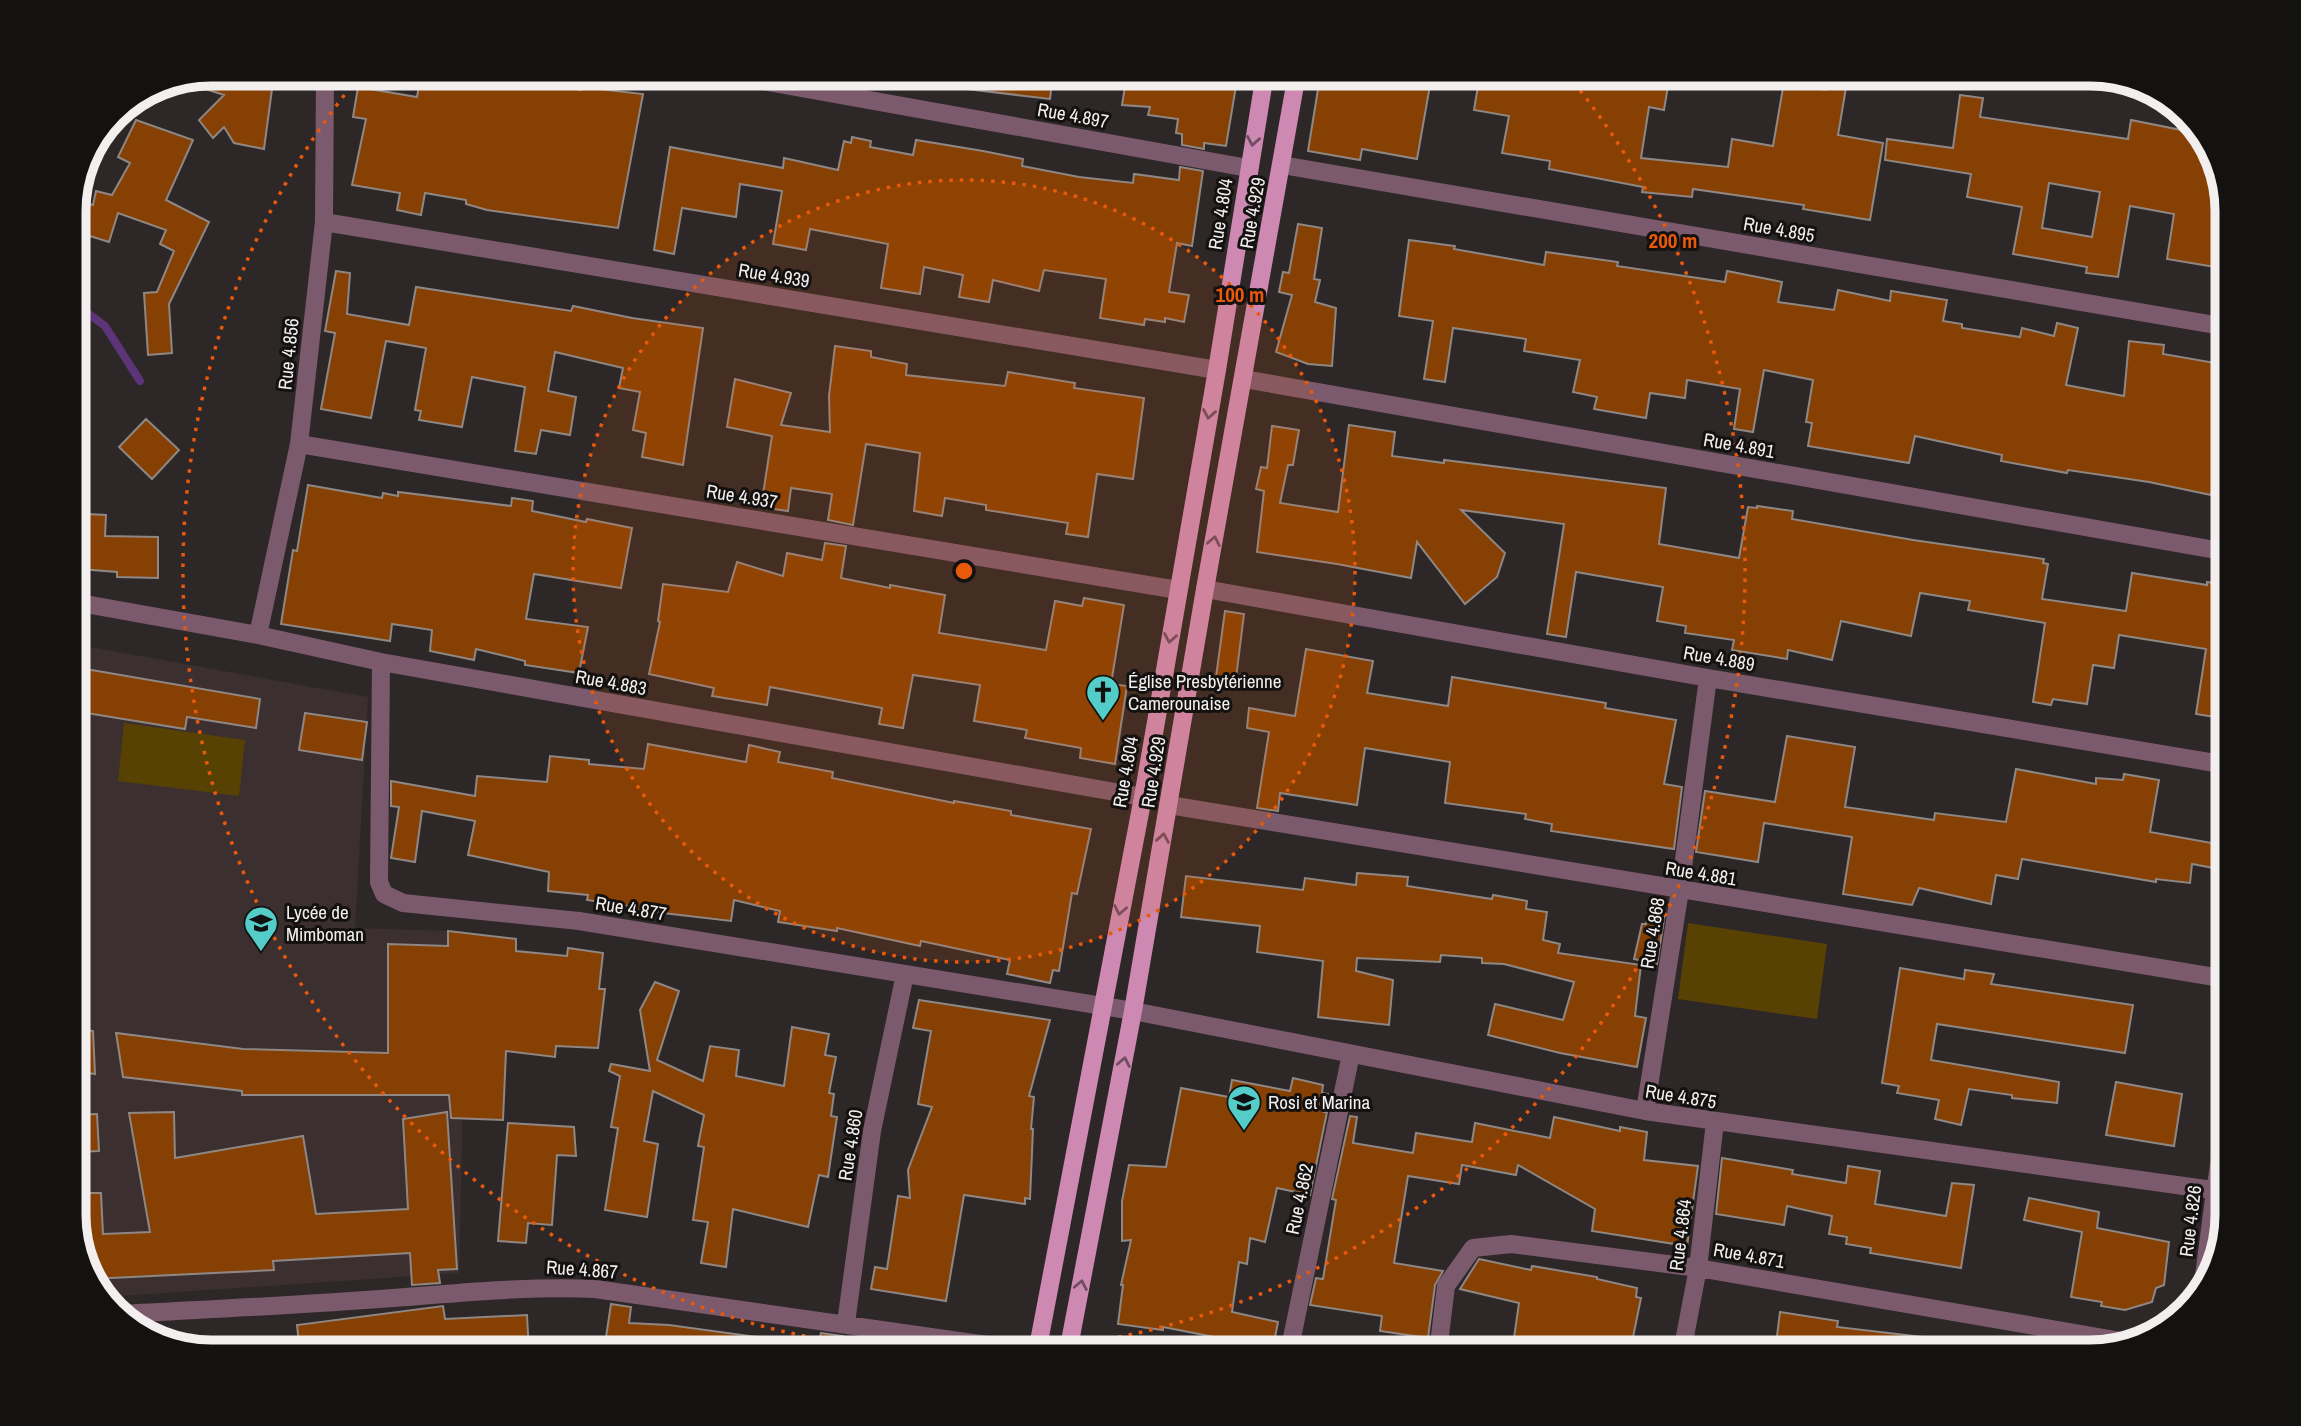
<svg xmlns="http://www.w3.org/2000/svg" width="2301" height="1426" font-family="'Archivo Narrow',sans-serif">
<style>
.built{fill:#3c2f2f}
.green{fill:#574203}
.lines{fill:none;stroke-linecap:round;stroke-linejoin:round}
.stream{stroke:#5c3578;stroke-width:8}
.building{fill:#864003;stroke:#8e8784;stroke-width:2;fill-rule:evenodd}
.street{stroke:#7b5a6d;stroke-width:18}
.primary{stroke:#cd89b1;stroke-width:18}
.oneway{stroke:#704d61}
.ring{fill:none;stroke:#e8590c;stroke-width:3.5;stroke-dasharray:3.5 7}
.labels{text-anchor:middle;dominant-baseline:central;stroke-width:6;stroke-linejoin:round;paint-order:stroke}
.street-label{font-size:19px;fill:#f3efef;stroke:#141111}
.poi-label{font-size:19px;fill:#f3efef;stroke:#141111;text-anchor:start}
.rim{fill:none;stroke:#f3efef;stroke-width:9}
.centre{fill:#e8590c;stroke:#141111;stroke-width:3.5}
.ring-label{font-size:21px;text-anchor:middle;font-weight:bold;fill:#e8590c;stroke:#141111;stroke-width:6;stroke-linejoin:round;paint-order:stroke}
</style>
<rect width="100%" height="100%" fill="#2e2727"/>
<path class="built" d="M 74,644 L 368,697 L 355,928 L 448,931 L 466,974 L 459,1273 L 105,1297 L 92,1284 L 74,1223 Z"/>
<path class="green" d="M 124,723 L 245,740 L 239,796 L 118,781 Z
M 1688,923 L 1827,944 L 1817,1019 L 1678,999 Z"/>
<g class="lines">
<path class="stream" d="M 74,303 L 105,326 L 140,381"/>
</g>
<path class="building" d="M 211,74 L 274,74 L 264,149 L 234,143 L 224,127 L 213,138 L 199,120 L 224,95 L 178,80 Z
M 421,74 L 466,74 L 522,83 L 522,79 L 581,90 L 581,87 L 643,94 L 618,228 L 487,210 L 466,204 L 466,200 L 425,193 L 421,215 L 397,210 L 400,193 L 352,185 L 366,119 L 353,117 L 358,87 L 417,97 Z
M 960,74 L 1053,74 L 1050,99 L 959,88 Z
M 1127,74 L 1238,74 L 1226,146 L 1204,143 L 1204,149 L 1182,145 L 1182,134 L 1176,133 L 1178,119 L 1148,115 L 1150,107 L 1122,105 Z
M 1331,74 L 1432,74 L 1417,159 L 1362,149 L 1360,160 L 1308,151 L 1320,77 L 1330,79 Z
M 1480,74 L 1670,74 L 1664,110 L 1649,107 L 1641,158 L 1728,167 L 1732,139 L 1773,146 L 1784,82 L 1826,90 L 1828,74 L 1848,76 L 1838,135 L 1883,143 L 1870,220 L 1803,209 L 1804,205 L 1693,189 L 1692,197 L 1642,192 L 1643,187 L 1549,169 L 1550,161 L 1502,153 L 1509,116 L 1474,110 Z
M 1960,95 L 1983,98 L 1980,117 L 2128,139 L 2131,120 L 2201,134 L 2209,142 L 2227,203 L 2227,269 L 2167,259 L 2174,214 L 2130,206 L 2118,277 L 2086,273 L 2087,267 L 2013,254 L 2022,207 L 1967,197 L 1971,174 L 1885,160 L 1887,139 L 1953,148 ZM 2049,183 L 2100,192 L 2092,237 L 2042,228 Z
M 136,120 L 193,140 L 166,200 L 209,222 L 169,304 L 172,353 L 148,355 L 144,293 L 157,292 L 174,251 L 160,244 L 166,230 L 118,213 L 109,242 L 90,236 L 74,272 L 74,200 L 93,205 L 96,191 L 112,195 L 130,163 L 118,157 Z
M 852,137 L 871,141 L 870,147 L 913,155 L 916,140 L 983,151 L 1023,159 L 1022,166 L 1079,177 L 1133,183 L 1134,174 L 1179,180 L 1180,167 L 1203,171 L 1192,246 L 1177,243 L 1169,292 L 1189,295 L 1184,322 L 1165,318 L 1165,322 L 1145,319 L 1144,325 L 1100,318 L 1106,279 L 1044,270 L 1039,291 L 993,280 L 989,302 L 959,297 L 963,275 L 924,267 L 920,294 L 881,288 L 888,244 L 810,229 L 806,250 L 773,244 L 782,191 L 740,184 L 736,217 L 682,208 L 674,254 L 654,250 L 670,147 L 783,168 L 784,158 L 838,170 L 844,141 L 851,143 Z
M 1298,224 L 1322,228 L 1314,279 L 1320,280 L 1315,302 L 1336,308 L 1332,366 L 1308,364 L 1276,352 L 1292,295 L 1279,292 L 1283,272 L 1289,273 Z
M 1409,240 L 1455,246 L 1454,249 L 1544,265 L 1546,252 L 1618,262 L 1617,266 L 1725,282 L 1727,271 L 1782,282 L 1778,302 L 1834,310 L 1838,290 L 1890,301 L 1891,291 L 1947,300 L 1943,321 L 1962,324 L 1962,328 L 2020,337 L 2022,328 L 2054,336 L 2057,323 L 2078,328 L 2066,385 L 2124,396 L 2129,341 L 2164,345 L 2163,354 L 2227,365 L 2227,394 L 2211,495 L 2149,482 L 2068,470 L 2067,473 L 2001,461 L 2002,455 L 1915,436 L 1909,463 L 1808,446 L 1812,423 L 1806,422 L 1813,380 L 1764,370 L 1753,432 L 1734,429 L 1740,389 L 1687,380 L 1685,398 L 1650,393 L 1646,418 L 1594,409 L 1597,397 L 1573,392 L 1580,360 L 1524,351 L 1526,339 L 1453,328 L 1445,382 L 1424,379 L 1433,321 L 1399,316 Z
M 336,271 L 350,273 L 347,314 L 409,325 L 416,287 L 571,311 L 573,306 L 632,318 L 703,328 L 683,465 L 642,457 L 646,433 L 633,430 L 640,392 L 619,388 L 623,368 L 555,352 L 548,391 L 576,397 L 570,435 L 541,430 L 536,454 L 515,451 L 525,387 L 472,377 L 462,427 L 419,420 L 421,411 L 415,410 L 426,348 L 386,341 L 371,418 L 321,409 L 335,333 L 325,331 Z
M 835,346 L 871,351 L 871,357 L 907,364 L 906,375 L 1005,386 L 1008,372 L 1075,383 L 1074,388 L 1144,398 L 1133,479 L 1097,474 L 1088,537 L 1066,534 L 1068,523 L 986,510 L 986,505 L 945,498 L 942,516 L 914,511 L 920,453 L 866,444 L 853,525 L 828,520 L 832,494 L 791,488 L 788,511 L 761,507 L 772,436 L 727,427 L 735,379 L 791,393 L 781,425 L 830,432 L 829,396 Z
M 146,419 L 179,450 L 152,479 L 119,447 Z
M 1349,425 L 1395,432 L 1392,456 L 1444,463 L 1444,460 L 1666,488 L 1659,544 L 1739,558 L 1748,507 L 1757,508 L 1757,506 L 1793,511 L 1792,519 L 1913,540 L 2044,559 L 2043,563 L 2048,564 L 2042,599 L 2126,611 L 2132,573 L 2207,585 L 2207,582 L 2227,585 L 2227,719 L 2196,714 L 2206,649 L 2119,635 L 2114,668 L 2093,665 L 2087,704 L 2053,699 L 2051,705 L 2033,702 L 2045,623 L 1968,610 L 1970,601 L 1920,593 L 1911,636 L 1841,621 L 1832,660 L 1788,650 L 1787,659 L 1732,650 L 1734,640 L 1685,633 L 1686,626 L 1657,621 L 1663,587 L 1576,572 L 1566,637 L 1547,634 L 1564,524 L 1461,510 L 1505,553 L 1497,577 L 1465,604 L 1417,542 L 1411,578 L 1337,564 L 1257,552 L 1264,491 L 1256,489 L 1261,467 L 1267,468 L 1272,426 L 1299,430 L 1293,465 L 1288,465 L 1280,503 L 1338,512 Z
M 308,485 L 382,498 L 383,493 L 398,496 L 398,492 L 511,506 L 512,498 L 533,501 L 532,511 L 586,522 L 587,519 L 632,528 L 621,588 L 534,574 L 526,619 L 588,627 L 579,673 L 525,665 L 525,661 L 476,649 L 474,660 L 430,651 L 432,630 L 392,624 L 390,641 L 281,624 L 293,550 L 297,551 Z
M 87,514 L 106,515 L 105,536 L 158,537 L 158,578 L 117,577 L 117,572 L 80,569 Z
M 825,543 L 846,546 L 841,578 L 890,588 L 890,585 L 945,595 L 939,633 L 1046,650 L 1055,601 L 1082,606 L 1084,598 L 1124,605 L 1111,684 L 1127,686 L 1115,764 L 1080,758 L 1081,748 L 1025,738 L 1027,730 L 974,721 L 980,685 L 913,675 L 903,728 L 879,724 L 882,708 L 770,687 L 767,705 L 712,696 L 714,688 L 649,674 L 660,622 L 658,621 L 663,584 L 728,592 L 737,562 L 783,576 L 787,553 L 822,560 Z
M 1225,611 L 1244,614 L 1235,686 L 1215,684 Z
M 1306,649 L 1373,661 L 1367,693 L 1448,706 L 1452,677 L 1606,703 L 1605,708 L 1676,720 L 1664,784 L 1682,787 L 1674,849 L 1551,831 L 1552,824 L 1525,819 L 1526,814 L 1445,803 L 1450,762 L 1365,748 L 1357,805 L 1280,793 L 1278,811 L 1257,808 L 1269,732 L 1247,728 L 1249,708 L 1295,716 Z
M 74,667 L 260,699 L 256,728 L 187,717 L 185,729 L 74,711 Z
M 305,713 L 367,722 L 362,760 L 299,750 Z
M 1787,736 L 1855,747 L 1845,807 L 1934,820 L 1935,813 L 2006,822 L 2016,769 L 2096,784 L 2096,778 L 2123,780 L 2124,774 L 2159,780 L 2150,832 L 2223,845 L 2219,869 L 2192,864 L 2190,883 L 2156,879 L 2156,882 L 2022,859 L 2018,879 L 1996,875 L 1991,904 L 1919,888 L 1912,905 L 1843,894 L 1852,837 L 1764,823 L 1758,862 L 1696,852 L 1705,791 L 1775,802 Z
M 648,744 L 746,762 L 749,745 L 780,752 L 778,762 L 833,772 L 832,778 L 954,803 L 954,801 L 1011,811 L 1011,815 L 1091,829 L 1077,894 L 1072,893 L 1059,971 L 1053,970 L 1050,983 L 1007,974 L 1010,960 L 921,941 L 920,946 L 837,928 L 837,931 L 778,922 L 780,911 L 734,900 L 731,921 L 629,909 L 629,906 L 587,900 L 588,895 L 548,891 L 549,872 L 468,855 L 475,821 L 422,811 L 415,862 L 391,858 L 399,807 L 391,806 L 391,781 L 475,796 L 477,776 L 547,782 L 550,756 L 589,760 L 589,764 L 644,769 Z
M 1357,873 L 1408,877 L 1407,886 L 1492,899 L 1493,895 L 1527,901 L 1526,909 L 1547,912 L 1543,940 L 1560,944 L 1558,953 L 1641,965 L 1635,1016 L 1646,1018 L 1637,1067 L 1560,1053 L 1488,1035 L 1495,1004 L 1563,1020 L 1574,982 L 1504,964 L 1482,963 L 1482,958 L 1441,955 L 1440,962 L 1357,958 L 1356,971 L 1393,980 L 1389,1025 L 1318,1017 L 1323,961 L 1257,952 L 1260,926 L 1181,917 L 1186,876 L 1303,890 L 1305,878 L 1356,885 Z
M 1649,911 L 1665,913 L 1657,964 L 1634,959 L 1642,924 L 1646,924 Z
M 448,931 L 516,939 L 516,951 L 567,956 L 568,948 L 603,953 L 599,989 L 605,989 L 598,1048 L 556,1046 L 555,1057 L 506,1051 L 503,1120 L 451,1118 L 449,1095 L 242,1095 L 242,1091 L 123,1077 L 116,1033 L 243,1049 L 388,1053 L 388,944 L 448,946 Z
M 1900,968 L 1964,979 L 1965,970 L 1994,974 L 1991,984 L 2133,1005 L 2125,1053 L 1937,1024 L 1931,1060 L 2059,1082 L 2057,1103 L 2012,1098 L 2012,1095 L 1969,1089 L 1961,1125 L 1935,1119 L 1939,1100 L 1897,1093 L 1899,1086 L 1882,1083 Z
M 655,982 L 679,991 L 657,1060 L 703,1081 L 710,1046 L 739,1050 L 736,1076 L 784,1086 L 792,1027 L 829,1034 L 825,1055 L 836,1057 L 829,1093 L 834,1094 L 831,1116 L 837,1117 L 828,1177 L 819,1175 L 808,1227 L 733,1209 L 726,1267 L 701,1263 L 708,1222 L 693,1220 L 704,1147 L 698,1146 L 704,1115 L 653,1091 L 644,1141 L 658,1144 L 647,1217 L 605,1210 L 618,1128 L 611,1127 L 620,1076 L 609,1071 L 611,1064 L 650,1071 L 640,1010 Z
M 919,1000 L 1050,1020 L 1029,1096 L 1034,1097 L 1031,1129 L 1033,1129 L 1030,1199 L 1025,1198 L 1025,1204 L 964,1195 L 946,1301 L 871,1289 L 875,1267 L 887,1269 L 898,1196 L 910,1198 L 908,1170 L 932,1107 L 918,1104 L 931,1031 L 913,1028 Z
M 74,1028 L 93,1031 L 95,1074 L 74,1071 Z
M 1293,1078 L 1323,1085 L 1322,1093 L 1328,1094 L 1324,1112 L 1327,1112 L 1310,1195 L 1277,1188 L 1265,1242 L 1250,1238 L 1247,1264 L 1239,1262 L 1232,1312 L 1278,1322 L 1272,1353 L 1217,1353 L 1220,1338 L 1163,1327 L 1163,1330 L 1118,1324 L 1123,1285 L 1121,1285 L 1131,1240 L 1122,1241 L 1122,1201 L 1129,1165 L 1166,1167 L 1181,1088 L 1229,1097 L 1232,1080 L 1290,1091 Z
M 2116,1082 L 2182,1094 L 2174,1146 L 2106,1135 Z
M 174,1112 L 175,1158 L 303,1136 L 316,1214 L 408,1209 L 403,1119 L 447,1112 L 457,1269 L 438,1270 L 440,1283 L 412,1285 L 410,1253 L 273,1261 L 274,1270 L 91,1279 L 74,1223 L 74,1193 L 101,1193 L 103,1234 L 150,1232 L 129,1113 Z
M 97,1114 L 99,1151 L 74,1152 L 74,1115 Z
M 1350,1116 L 1357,1117 L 1353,1143 L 1413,1153 L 1416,1133 L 1472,1142 L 1475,1123 L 1550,1138 L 1554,1117 L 1620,1131 L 1620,1127 L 1647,1132 L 1644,1160 L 1698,1166 L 1687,1246 L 1592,1231 L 1595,1209 L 1518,1165 L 1516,1175 L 1462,1165 L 1459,1184 L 1408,1176 L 1394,1263 L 1443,1271 L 1435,1285 L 1428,1338 L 1380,1331 L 1382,1316 L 1310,1305 L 1316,1278 L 1323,1279 L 1336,1200 L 1332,1199 Z
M 508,1123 L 574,1127 L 576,1156 L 557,1155 L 552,1225 L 528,1223 L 526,1243 L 498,1241 Z
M 1722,1158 L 1793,1170 L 1792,1174 L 1846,1183 L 1848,1166 L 1880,1171 L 1875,1204 L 1946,1216 L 1952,1183 L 1974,1185 L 1961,1268 L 1870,1253 L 1871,1248 L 1846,1244 L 1847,1237 L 1829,1234 L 1832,1216 L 1787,1206 L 1784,1225 L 1716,1214 Z
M 2029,1198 L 2099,1212 L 2097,1228 L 2169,1242 L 2164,1285 L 2156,1288 L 2152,1302 L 2125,1310 L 2101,1306 L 2102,1302 L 2071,1297 L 2082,1232 L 2024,1220 Z
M 1479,1259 L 1531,1270 L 1532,1266 L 1597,1277 L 1597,1279 L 1637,1288 L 1636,1297 L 1641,1298 L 1630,1352 L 1512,1352 L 1519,1303 L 1460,1289 Z
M 611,1304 L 631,1307 L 629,1323 L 669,1325 L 771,1339 L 770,1353 L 620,1353 L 621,1347 L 605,1344 Z
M 443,1306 L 445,1319 L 527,1315 L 529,1353 L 449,1353 L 448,1348 L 412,1353 L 300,1353 L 297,1325 Z
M 1780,1312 L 1838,1321 L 1837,1327 L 1939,1339 L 1938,1352 L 1775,1352 Z
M 821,1333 L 843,1336 L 840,1353 L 816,1353 Z"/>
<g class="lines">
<path class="street" d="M 724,74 L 1248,168
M 1282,165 L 2227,327
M 324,222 L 1217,370
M 1244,379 L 2227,552
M 299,444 L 1178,590
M 1205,589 L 1708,678 L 2227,765
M 74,602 L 258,635 L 381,662 L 1143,797
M 258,635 L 299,444 L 324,222 L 325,74
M 381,662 L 379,882 L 384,894 L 403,903 L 579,921 L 1133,1011 L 1645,1111 L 2227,1192
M 1169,805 L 2227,979
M 1645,1111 L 1680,890 L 1708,678
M 2202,1291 L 2215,1191 L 2227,1115
M 122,1314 C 212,1309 303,1305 393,1298 C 461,1293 527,1286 595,1289 L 1036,1352
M 846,1323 L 872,1131 L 905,974
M 1289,1352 L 1351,1054
M 1438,1352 L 1446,1286 L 1473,1248 L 1511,1244 L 1698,1268 L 2127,1342
M 1682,1352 L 1698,1268 L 1715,1122"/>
<path class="primary" d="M 1037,1352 L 1143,797 L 1217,370 L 1265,74
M 1068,1352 L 1133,1011 L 1205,589 L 1297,74"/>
</g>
<defs><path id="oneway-chevron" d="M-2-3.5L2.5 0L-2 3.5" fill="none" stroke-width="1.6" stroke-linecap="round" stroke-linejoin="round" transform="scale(1.75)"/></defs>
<g class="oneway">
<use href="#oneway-chevron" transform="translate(1253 141) rotate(100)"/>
<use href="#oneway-chevron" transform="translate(1209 414) rotate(100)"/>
<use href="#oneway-chevron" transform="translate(1214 541) rotate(-79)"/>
<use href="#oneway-chevron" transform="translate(1170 638) rotate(100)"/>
<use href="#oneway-chevron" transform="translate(1163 838) rotate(-80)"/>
<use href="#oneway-chevron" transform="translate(1120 910) rotate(101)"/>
<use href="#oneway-chevron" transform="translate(1124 1062) rotate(-79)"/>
<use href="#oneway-chevron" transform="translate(1081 1285) rotate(-79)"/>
</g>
<circle cx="964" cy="571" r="391" fill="#e8590c" fill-opacity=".12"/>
<g class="ring">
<circle cx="964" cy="571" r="391"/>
<path d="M930 1352A782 782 0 0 1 361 74M1567 74A782 782 0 0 1 998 1352"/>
</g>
<defs>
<g id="church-pin" transform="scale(1.75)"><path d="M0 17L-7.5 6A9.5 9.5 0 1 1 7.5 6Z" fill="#54cdc8" stroke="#141111"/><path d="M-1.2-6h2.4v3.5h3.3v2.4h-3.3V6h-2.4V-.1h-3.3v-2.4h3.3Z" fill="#111"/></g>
<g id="school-pin" transform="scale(1.75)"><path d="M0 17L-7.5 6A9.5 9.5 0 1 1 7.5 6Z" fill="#54cdc8" stroke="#141111"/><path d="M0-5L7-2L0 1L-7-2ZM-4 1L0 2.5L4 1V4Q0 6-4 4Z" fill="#111"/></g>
</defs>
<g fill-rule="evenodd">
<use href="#church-pin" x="1103" y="692"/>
<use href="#school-pin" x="261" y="923"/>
<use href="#school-pin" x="1244" y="1102"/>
</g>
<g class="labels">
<g class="street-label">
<text transform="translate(1073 115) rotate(10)">Rue 4.897</text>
<text transform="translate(1252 213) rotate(-80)">Rue 4.929</text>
<text transform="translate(1220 214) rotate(-81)">Rue 4.804</text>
<text transform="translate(1779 229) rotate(10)">Rue 4.895</text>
<text transform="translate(774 275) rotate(9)">Rue 4.939</text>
<text transform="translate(288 354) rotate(-84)">Rue 4.856</text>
<text transform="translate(1739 445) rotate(10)">Rue 4.891</text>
<text transform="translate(742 496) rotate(9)">Rue 4.937</text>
<text transform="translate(1719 658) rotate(10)">Rue 4.889</text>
<text transform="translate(611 682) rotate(10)">Rue 4.883</text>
<text transform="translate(1125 772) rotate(-80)">Rue 4.804</text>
<text transform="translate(1153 772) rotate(-81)">Rue 4.929</text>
<text transform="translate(1701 873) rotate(9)">Rue 4.881</text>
<text transform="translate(631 908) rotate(9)">Rue 4.877</text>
<text transform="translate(1652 933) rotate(-81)">Rue 4.868</text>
<text transform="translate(1681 1096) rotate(9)">Rue 4.875</text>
<text transform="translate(850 1145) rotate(-81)">Rue 4.860</text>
<text transform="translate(1299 1199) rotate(-78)">Rue 4.862</text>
<text transform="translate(2190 1221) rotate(-83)">Rue 4.826</text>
<text transform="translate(1680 1235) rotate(-83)">Rue 4.864</text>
<text transform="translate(1749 1255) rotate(10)">Rue 4.871</text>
<text transform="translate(582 1269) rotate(4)">Rue 4.867</text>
</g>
<g class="poi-label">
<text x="1128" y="681">Église Presbytérienne<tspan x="1128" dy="22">Camerounaise</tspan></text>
<text x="286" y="912">Lycée de<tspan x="286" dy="22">Mimboman</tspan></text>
<text x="1268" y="1102">Rosi et Marina</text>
</g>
</g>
<path d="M0 0H2301V1426H0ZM211 86H2090A125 125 0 0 1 2215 211V1215A125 125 0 0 1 2090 1340H211A125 125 0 0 1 86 1215V211A125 125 0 0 1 211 86Z" fill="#141111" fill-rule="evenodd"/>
<path class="rim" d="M211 86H2090A125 125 0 0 1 2215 211V1215A125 125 0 0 1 2090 1340H211A125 125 0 0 1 86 1215V211A125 125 0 0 1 211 86Z"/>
<circle cx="964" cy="571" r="10" class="centre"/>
<g class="ring-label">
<text x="1673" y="248">200 m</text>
<text x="1240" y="302">100 m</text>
</g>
</svg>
